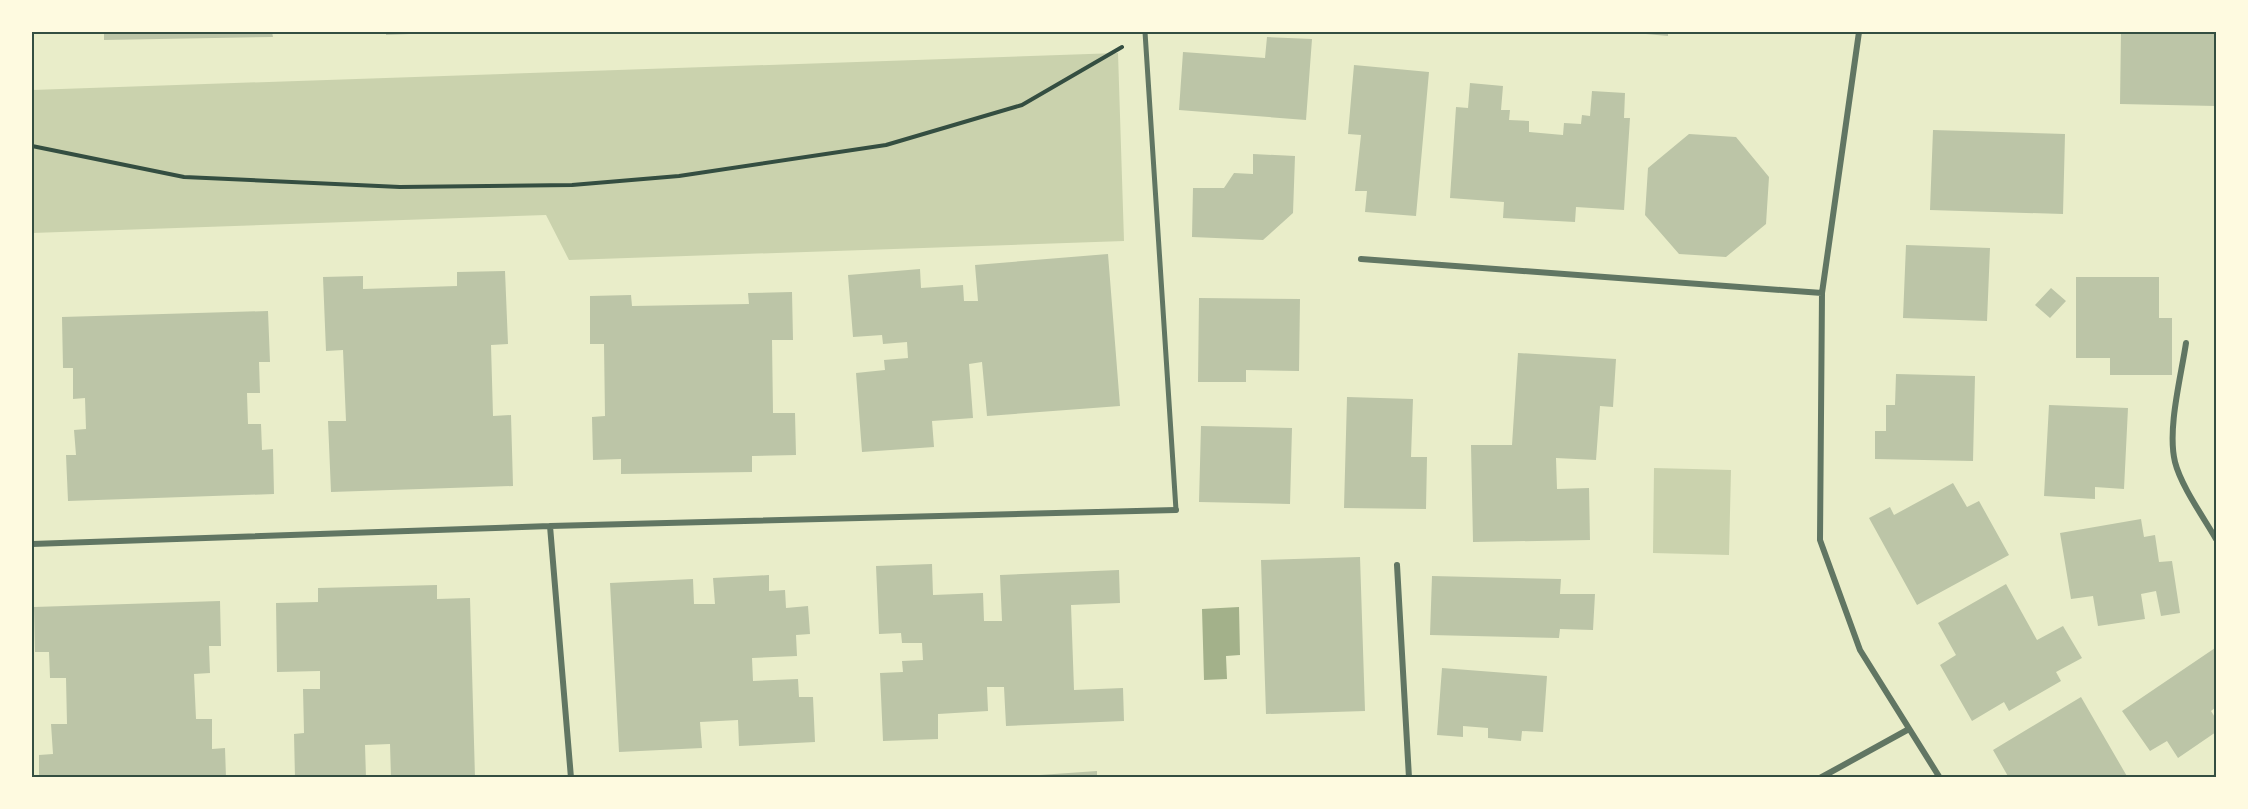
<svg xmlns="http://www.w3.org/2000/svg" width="2248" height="809" font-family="'Fira Sans Condensed',sans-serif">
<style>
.green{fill:#cad2ad}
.water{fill:#a3b18a}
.building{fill:#bcc5a7}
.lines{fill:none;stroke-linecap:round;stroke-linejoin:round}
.path{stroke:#344e41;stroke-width:4}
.pedestrian{stroke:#617663;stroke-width:5}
.minor{stroke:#617663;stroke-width:6}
.neatline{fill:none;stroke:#344e41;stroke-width:2}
</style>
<rect width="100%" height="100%" fill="#e9edc9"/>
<path class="green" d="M 1118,53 L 1124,241 L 569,260 L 546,215 L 32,233 L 32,90 Z
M 1654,468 L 1731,470 L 1729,555 L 1653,553 Z"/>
<path class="water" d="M 1239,607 L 1240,655 L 1226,656 L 1227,679 L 1204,680 L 1202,609 Z"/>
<path class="building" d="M 104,32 L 272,32 L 273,37 L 104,40 Z
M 386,32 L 433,32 L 433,33 L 386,35 Z
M 1635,32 L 1668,32 L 1668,36 L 1635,33 Z
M 2121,32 L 2216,32 L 2216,106 L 2120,104 Z
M 1267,37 L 1312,39 L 1306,120 L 1179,110 L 1183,52 L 1265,58 Z
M 1354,65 L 1429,72 L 1416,216 L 1365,212 L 1367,191 L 1355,191 L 1361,135 L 1348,134 Z
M 1470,83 L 1503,86 L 1501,110 L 1510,110 L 1509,120 L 1529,121 L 1529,132 L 1563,135 L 1564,123 L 1581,124 L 1582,115 L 1590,116 L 1592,91 L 1625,93 L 1624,118 L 1630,118 L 1624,210 L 1576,207 L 1575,222 L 1503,218 L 1504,202 L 1450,198 L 1456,107 L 1468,108 Z
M 1933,130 L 2065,134 L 2063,214 L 1930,210 Z
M 1689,134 L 1736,137 L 1769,177 L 1766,224 L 1726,257 L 1679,254 L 1645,215 L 1648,168 Z
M 1253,154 L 1295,156 L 1293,213 L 1263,240 L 1192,237 L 1193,188 L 1224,188 L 1234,173 L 1253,174 Z
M 1906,245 L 1990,248 L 1987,321 L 1903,318 Z
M 1108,254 L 1120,406 L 987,416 L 982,362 L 969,364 L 973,418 L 932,421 L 934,447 L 862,452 L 856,373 L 885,370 L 884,360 L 908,358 L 907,342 L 883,344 L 882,335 L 853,337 L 848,275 L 920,269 L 921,288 L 963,285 L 964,301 L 978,301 L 975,265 Z
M 505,271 L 508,344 L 491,345 L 493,416 L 511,415 L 513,486 L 331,492 L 328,421 L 346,421 L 343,350 L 326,351 L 323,277 L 363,276 L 363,289 L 457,286 L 457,272 Z
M 2076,277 L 2159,277 L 2159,318 L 2172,318 L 2172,375 L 2110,375 L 2110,358 L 2076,358 Z
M 2051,288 L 2066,301 L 2050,318 L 2035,305 Z
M 792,292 L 793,340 L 772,340 L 773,413 L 795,413 L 796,455 L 752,456 L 752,472 L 621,474 L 621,459 L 593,460 L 592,417 L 605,416 L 604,344 L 590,344 L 590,296 L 631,295 L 632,306 L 749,304 L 748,293 Z
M 1199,298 L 1300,299 L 1299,371 L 1246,370 L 1246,382 L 1198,382 Z
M 268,311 L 270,362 L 259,362 L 260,393 L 247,393 L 248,424 L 261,424 L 262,450 L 273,449 L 274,494 L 68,501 L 66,455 L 76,455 L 74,430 L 86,429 L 85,398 L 73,399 L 73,368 L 63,368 L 62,317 Z
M 1518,353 L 1616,359 L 1613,407 L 1600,406 L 1596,460 L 1556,458 L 1557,489 L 1589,488 L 1590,540 L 1473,542 L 1471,445 L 1512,445 Z
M 1896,374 L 1975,376 L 1973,461 L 1875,459 L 1875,431 L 1886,431 L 1886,405 L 1895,405 Z
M 1347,397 L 1413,399 L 1411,457 L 1427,457 L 1426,509 L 1344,508 Z
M 2049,405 L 2128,408 L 2124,489 L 2095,487 L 2095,499 L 2044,496 Z
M 1201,426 L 1292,428 L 1290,504 L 1199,502 Z
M 1953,483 L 1967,507 L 1979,501 L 2009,555 L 1917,605 L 1869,518 L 1890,507 L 1894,515 Z
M 2141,519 L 2144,537 L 2155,535 L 2159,562 L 2172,561 L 2180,613 L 2161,616 L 2156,591 L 2141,594 L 2145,619 L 2098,626 L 2093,596 L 2071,599 L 2060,533 Z
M 1360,557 L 1365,711 L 1266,714 L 1261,560 Z
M 932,564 L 933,595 L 983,593 L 984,621 L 1002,621 L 1000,575 L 1119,570 L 1120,603 L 1071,605 L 1074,690 L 1123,688 L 1124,721 L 1006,726 L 1004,687 L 987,687 L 988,711 L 938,714 L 938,739 L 883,741 L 880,673 L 903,672 L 902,661 L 923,660 L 922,643 L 902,643 L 901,633 L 879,634 L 876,566 Z
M 769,575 L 769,591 L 785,590 L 786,608 L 808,606 L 810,634 L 796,635 L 797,656 L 752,658 L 753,681 L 798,679 L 799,697 L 813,697 L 815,742 L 739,746 L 738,720 L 700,722 L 702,748 L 619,752 L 610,583 L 693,579 L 694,604 L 715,604 L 713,578 Z
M 1432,576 L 1561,579 L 1560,594 L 1595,594 L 1593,630 L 1560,629 L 1559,638 L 1430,635 Z
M 2006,584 L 2037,640 L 2063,626 L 2082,658 L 2056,672 L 2061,681 L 2009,711 L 2004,702 L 1972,721 L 1940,665 L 1956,655 L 1938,623 Z
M 437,585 L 437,599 L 470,598 L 475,778 L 391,778 L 390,744 L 365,745 L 366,778 L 295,778 L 294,734 L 304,733 L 303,689 L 320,689 L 320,671 L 277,672 L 276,603 L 318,602 L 318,588 Z
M 220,601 L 221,646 L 209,646 L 210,673 L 194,674 L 196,719 L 212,719 L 212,749 L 225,748 L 226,778 L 39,778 L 39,755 L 53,754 L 51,724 L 67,724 L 66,678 L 50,678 L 49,652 L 35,652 L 34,607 Z
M 2215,648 L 2216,707 L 2211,711 L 2216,719 L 2216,732 L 2178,758 L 2167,741 L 2150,751 L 2122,711 Z
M 1442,668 L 1547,676 L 1543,732 L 1522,731 L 1521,741 L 1488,738 L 1488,728 L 1463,726 L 1463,737 L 1437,735 Z
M 2081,697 L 2128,778 L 2009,778 L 1993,750 Z
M 1097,771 L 1097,778 L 1040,778 L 1040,775 Z"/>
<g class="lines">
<path class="path" d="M 32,146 L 184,177 L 400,187 L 572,185 L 679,176 L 886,145 L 1022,105 L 1122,47"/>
<path class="pedestrian" d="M 1145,32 L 1176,510"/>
<path class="minor" d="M 1859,32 L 1822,293 L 1820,540 L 1860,650 L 1940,778
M 1361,259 L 1822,293
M 2186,343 C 2181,377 2167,429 2175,462 C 2181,486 2204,518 2216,539
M 550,526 L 571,778
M 32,544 L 550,526 L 1176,510
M 1397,565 L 1409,778
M 1820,778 L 1909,729
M 2216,778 L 2216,777"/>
</g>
<rect width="2248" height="809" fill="none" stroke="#fefae0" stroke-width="66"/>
<rect x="33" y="33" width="2182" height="743" class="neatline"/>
</svg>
